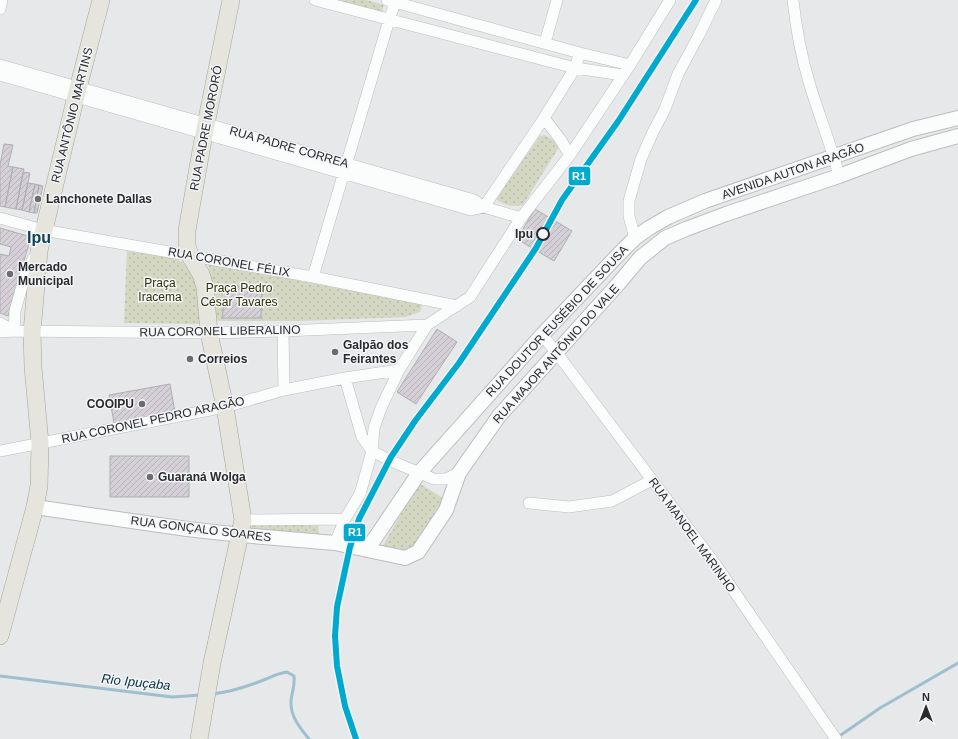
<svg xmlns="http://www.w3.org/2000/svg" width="958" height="739" font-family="Helvetica,sans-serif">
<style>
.green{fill:url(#green-dots)}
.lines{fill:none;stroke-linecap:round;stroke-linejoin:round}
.stream{stroke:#9ebfce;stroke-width:3}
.building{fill:url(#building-hatch);stroke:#aeafb0}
.minor-casing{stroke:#bbbdbe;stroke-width:12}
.tertiary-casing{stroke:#bbbdbe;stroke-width:16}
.primary-casing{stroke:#a3a497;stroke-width:18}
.minor{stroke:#fbfcfc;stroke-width:11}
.tertiary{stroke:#fbfcfc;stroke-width:14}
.primary{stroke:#e5e5dd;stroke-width:17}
.rail-1-casing{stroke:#f3f5f8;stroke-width:9}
.rail-1{stroke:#00a9ce;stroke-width:6}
.poi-dot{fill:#6b6c6e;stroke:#f3f5f8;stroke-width:1.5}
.stop-dot{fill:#f3f5f8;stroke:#292a2b;stroke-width:2}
.labels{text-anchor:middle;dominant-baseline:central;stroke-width:3;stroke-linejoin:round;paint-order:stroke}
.street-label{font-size:12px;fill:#292a2b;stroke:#f3f5f8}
.poi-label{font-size:12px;font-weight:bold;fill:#292a2b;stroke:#f3f5f8;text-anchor:start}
.stop-label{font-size:12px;font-weight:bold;fill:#292a2b;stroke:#f3f5f8;text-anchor:end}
.park-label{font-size:12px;fill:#303200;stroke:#f3f5f8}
.water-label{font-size:13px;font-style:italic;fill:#053140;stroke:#f3f5f8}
.district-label{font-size:16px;font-weight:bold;fill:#104255;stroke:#f3f5f8}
.line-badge{stroke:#f3f5f8;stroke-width:1.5}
.badge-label{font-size:11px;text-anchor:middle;font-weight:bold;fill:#fff}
</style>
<defs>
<pattern id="green-dots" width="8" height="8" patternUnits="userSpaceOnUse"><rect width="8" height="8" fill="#d4d7c1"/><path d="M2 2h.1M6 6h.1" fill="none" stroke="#b6b9a6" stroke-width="1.8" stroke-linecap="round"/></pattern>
<pattern id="building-hatch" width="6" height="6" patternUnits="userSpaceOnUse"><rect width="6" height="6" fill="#d5d0d7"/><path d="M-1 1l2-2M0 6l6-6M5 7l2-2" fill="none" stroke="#b7b3b9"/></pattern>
</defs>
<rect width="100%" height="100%" fill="#e6e8ea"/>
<path class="green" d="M 339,0 L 366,0 L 384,5 L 382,12 Z
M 545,135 L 558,143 L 559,147 L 523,205 C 513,207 503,205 496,199 L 540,136 Z
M 127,251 L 175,258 L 183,263 L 197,283 L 202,324 L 124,323 Z
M 210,264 L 422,304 L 420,312 L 405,317 L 299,321 L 213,321 L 212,279 L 208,265 Z
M 419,483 L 444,499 L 419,544 L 406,552 L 382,547 Z
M 256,523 L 318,526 L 319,534 L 252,531 L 251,527 Z"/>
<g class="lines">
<path class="stream" d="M 0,676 L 172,697 L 201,695
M 212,694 C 231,692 249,686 266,679 C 273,676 279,673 287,672 L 294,676 C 295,688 292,690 291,701 C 290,716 300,728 309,739
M 838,737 L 880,708 L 958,663"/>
</g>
<path class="building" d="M 4,144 L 13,145 L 8,166 L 13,167 L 5,207 L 0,206 L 0,165 Z
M 13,167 L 24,169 L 16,209 L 5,207 Z
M 23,172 L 30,173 L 22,210 L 16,209 Z
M 28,183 L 35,184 L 29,212 L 22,210 Z
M 35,184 L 39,185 L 34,213 L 29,212 Z
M 39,185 L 43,186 L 37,213 L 34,213 Z
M 535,209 L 572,231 L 554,261 L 517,239 Z
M 0,228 L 31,237 L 8,316 L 0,313 L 0,254 L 9,256 L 11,247 L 0,244 Z
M 227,285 L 262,291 L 261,318 L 222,318 Z
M 437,329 L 457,342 L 416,404 L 397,392 Z
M 170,384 L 175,412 L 114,423 L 109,395 Z
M 110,456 L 189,456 L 189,497 L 110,497 Z"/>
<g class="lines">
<g class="minor-casing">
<path id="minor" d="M 315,0 L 575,68 L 623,75
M 387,0 L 580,53 L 630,65
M 793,0 C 796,28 801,55 809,82 C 818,113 831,144 839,176
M 0,9 L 2,0
M 545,43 L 557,0
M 0,65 L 474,200 L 484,207 L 521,218
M 0,75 L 471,210 L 484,207
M 544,118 L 560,139 L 570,155
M 484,207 L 544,118 L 575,68 L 580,53
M 0,218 L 43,230 L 313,277 L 457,306
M 635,238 L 629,216 L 629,201 L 641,159 L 653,132 L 665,109 L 678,74 L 699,35 L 716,0
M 313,277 L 389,20 L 396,0
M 0,323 L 14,331
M 14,331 L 15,311 L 26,272 L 36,254
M 283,331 L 284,390
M 0,332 L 14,331 L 209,333 L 283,331 L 427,325
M 542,335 L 556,352 L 716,565 L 836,739
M 345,378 L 362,437 L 372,451 L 391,461 L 434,479 L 446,479 L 459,473
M 0,451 L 225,407 L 284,390 L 345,378 L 399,370
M 529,503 L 569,507 L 612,501 L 652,480
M 243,520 L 345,519
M 335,543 L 345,519 L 360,494 L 372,451 L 374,428 L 381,408 L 399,370 L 427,325 L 470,297 L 521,218 L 570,155 L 630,65 L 670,0"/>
</g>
<g class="tertiary-casing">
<path id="tertiary" d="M 35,507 L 187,529 L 241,535 L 335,543 L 405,558 L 418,552 L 446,510 L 459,473 L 499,416 L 619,283 L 640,258 L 665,238 L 686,229 L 726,214 L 839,176 L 911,149 L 958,136
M 367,550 L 419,473 L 542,335 L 617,256 L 635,238 L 649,228 L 668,217 L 705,201 L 913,129 L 958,118"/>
</g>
<g class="primary-casing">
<path id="primary" d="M 0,636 L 35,507 L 39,486 L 40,443 L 33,367 L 32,332 L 39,251 L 76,96 L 101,0
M 199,739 L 212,663 L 243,520 L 225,407 L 209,333 L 205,287 L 201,274 L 190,256 L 187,245 L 187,230 L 204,134 L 231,0"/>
</g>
<use href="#minor" class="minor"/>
<use href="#tertiary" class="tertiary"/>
<use href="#primary" class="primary"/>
<g class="rail-1-casing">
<path id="rail-1" d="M 356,739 L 345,706 L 337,666 L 335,636 L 337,607 L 350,547 L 359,519 L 391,457 L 415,421 L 459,363 L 536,248 L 562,200 L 619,120 L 696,0"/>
</g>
<use href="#rail-1" class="rail-1"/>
</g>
<g class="poi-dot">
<circle cx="38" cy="199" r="4"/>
<circle cx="10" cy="274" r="4"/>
<circle cx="335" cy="352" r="4"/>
<circle cx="190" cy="359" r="4"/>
<circle cx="142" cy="404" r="4"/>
<circle cx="150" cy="477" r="4"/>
</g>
<circle class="stop-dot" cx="543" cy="234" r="6"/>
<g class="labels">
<g class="street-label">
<text transform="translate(72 115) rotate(-76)">RUA ANTÔNIO MARTINS</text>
<text transform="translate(206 128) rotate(-79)">RUA PADRE MORORÓ</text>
<text transform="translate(289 147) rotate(16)">RUA PADRE CORREA</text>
<text transform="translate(793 171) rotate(-19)">AVENIDA AUTON ARAGÃO</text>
<text transform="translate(229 262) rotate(10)">RUA CORONEL FÉLIX</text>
<text transform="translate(557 321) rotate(-47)">RUA DOUTOR EUSÉBIO DE SOUSA</text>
<text transform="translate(220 331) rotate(-1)">RUA CORONEL LIBERALINO</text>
<text transform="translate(556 354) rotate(-48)">RUA MAJOR ANTÔNIO DO VALE</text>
<text transform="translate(153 420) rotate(-12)">RUA CORONEL PEDRO ARAGÃO</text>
<text transform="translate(201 529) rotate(7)">RUA GONÇALO SOARES</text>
<text transform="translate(692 535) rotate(54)">RUA MANOEL MARINHO</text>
</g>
<g class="poi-label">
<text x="46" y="199">Lanchonete Dallas</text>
<text x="18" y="267">Mercado<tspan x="18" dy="14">Municipal</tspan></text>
<text x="343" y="345">Galpão dos<tspan x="343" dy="14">Feirantes</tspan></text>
<text x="198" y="359">Correios</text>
<text x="134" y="404" text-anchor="end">COOIPU</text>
<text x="158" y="477">Guaraná Wolga</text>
</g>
<g class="stop-label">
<text x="533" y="234">Ipu</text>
</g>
<g class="park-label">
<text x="160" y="283">Praça<tspan x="160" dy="14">Iracema</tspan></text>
<text x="239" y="288">Praça Pedro<tspan x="239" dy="14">César Tavares</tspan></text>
</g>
<g class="water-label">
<text transform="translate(136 682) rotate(6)">Rio Ipuçaba</text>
</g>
<g class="district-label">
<text x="39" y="237">Ipu</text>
</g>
</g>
<g class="line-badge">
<rect x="568" y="166" width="23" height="20" rx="4" fill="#00a9ce"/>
<rect x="343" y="523" width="23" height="19" rx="4" fill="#00a9ce"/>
</g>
<g class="badge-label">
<text x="579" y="180">R1</text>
<text x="355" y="536">R1</text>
</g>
<g transform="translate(926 707)" stroke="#f3f5f8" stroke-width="3" paint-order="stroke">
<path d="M0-3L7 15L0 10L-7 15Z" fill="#292a2b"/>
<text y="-6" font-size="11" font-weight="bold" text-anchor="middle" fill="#292a2b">N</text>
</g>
</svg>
